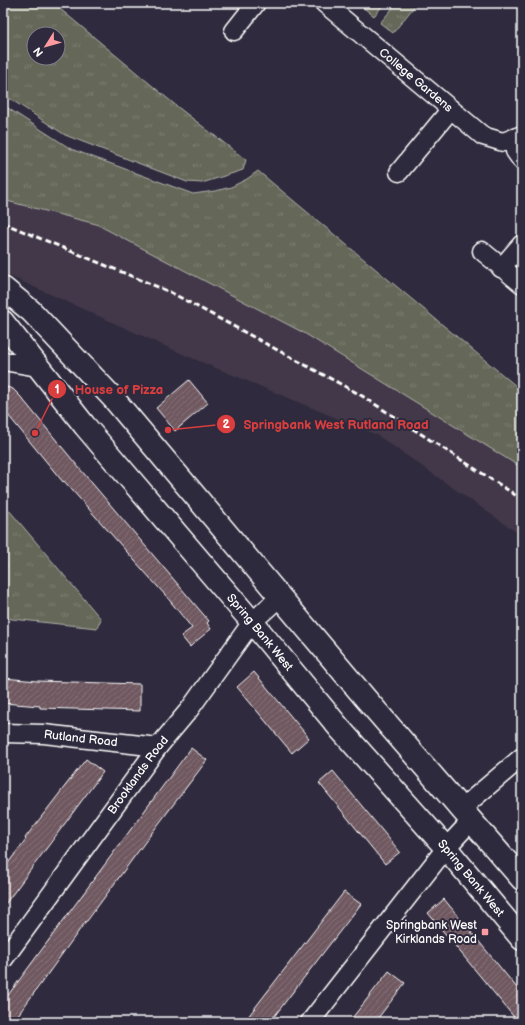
<svg xmlns="http://www.w3.org/2000/svg" width="525" height="1025" font-family="'Balsamiq Sans',sans-serif">
<style>
.built{fill:#423848}
.grass{fill:url(#grass-tufts);stroke:#b2b3ac;fill-rule:evenodd}
.building{fill:url(#building-hatch);stroke:#fff}
.lines{fill:none;stroke-linecap:round;stroke-linejoin:round}
.street-casing{stroke:#fff;stroke-width:21}
.secondary-casing{stroke:#fff;stroke-width:25}
.street{stroke:#2f2a3d;stroke-width:18}
.secondary{stroke:#2f2a3d;stroke-width:22}
.rail{stroke:#fff;stroke-width:3;stroke-dasharray:6 3;stroke-linecap:butt}
.poi-dot{fill:#ff9aa2;stroke:#2f2a3d;stroke-width:1.5}
.labels{text-anchor:middle;dominant-baseline:central;stroke-width:4;stroke-linejoin:round;paint-order:stroke}
.street-label{font-size:12px;fill:#fff;stroke:#2f2a3d}
.poi-label{font-size:12px;fill:#fff;stroke:#2f2a3d;text-anchor:end}
.leader{fill:none;stroke:#da3e3e;stroke-width:1.5}
.callout-dot{fill:#da3e3e;stroke:#2f2a3d;stroke-width:1.5}
.mark-label{font-size:12px;text-anchor:middle;font-weight:bold;fill:#fff}
.callout-label{font-size:13px;text-anchor:middle;font-weight:bold;fill:#da3e3e;stroke:#2f2a3d;stroke-width:4;stroke-linejoin:round;paint-order:stroke}
</style>
<defs>
<pattern id="grass-tufts" width="24" height="20" patternUnits="userSpaceOnUse"><rect width="24" height="20" fill="#656759"/><path d="M3 7l-1-3M5 7V3M7 7l1-3M15 17l-1-3M17 17v-4M19 17l1-3" fill="none" stroke="#7c7e72"/></pattern>
<pattern id="building-hatch" width="6" height="6" patternUnits="userSpaceOnUse"><rect width="6" height="6" fill="#6f5860"/><path d="M-1 1l2-2M0 6l6-6M5 7l2-2" fill="none" stroke="#857178"/></pattern>
</defs>
<rect width="100%" height="100%" fill="#2f2a3d"/>
<filter id="ink" filterUnits="userSpaceOnUse"><feTurbulence type="fractalNoise" baseFrequency=".025" numOctaves="2"/><feDisplacementMap in="SourceGraphic" scale="8" xChannelSelector="R" yChannelSelector="G"/><feConvolveMatrix kernelMatrix="1 2 1 2 8 2 1 2 1" color-interpolation-filters="sRGB"/></filter>
<g filter="url(#ink)">
<path class="built" d="M 3,200 L 96,224 L 304,333 L 522,468 L 522,536 L 377,435 L 187,356 L 3,273 Z"/>
<path class="grass" d="M 3,3 L 53,3 L 179,108 L 246,160 L 243,170 L 202,183 L 187,182 L 65,135 L 9,98 L 3,93 ZM 34,34 L 58,34 L 58,58 L 34,58 Z
M 364,3 L 385,3 L 374,16 L 361,6 Z
M 397,3 L 417,3 L 393,33 L 380,23 Z
M 3,105 L 71,149 L 193,194 L 215,191 L 231,187 L 247,179 L 258,171 L 522,391 L 522,468 L 304,333 L 96,224 L 3,200 Z
M 3,503 L 101,619 L 97,628 L 3,618 Z"/>
<path class="building" d="M 189,380 L 208,403 L 175,431 L 156,408 Z
M 3,386 L 13,389 L 20,396 L 80,469 L 209,621 L 207,623 L 211,629 L 194,643 L 190,647 L 181,636 L 192,628 L 166,596 L 64,481 L 63,482 L 3,409 Z
M 254,672 L 309,738 L 292,753 L 237,687 Z
M 3,678 L 37,681 L 140,684 L 140,711 L 40,708 L 40,706 L 3,703 Z
M 191,748 L 207,760 L 148,838 L 87,921 L 86,921 L 13,1022 L 3,1022 L 3,1002 Z
M 86,759 L 103,772 L 3,907 L 3,870 L 26,839 L 25,838 Z
M 333,771 L 400,852 L 385,864 L 319,783 Z
M 344,892 L 361,904 L 289,997 L 270,1022 L 244,1022 Z
M 444,899 L 522,994 L 522,1022 L 518,1022 L 428,913 Z
M 389,971 L 405,983 L 375,1022 L 349,1022 Z"/>
<g class="lines">
<g class="street-casing">
<g id="street">
<path id="s1" d="M 324,3 L 483,136 L 503,142 L 522,135"/>
<path d="M 234,31 L 256,3"/>
<path d="M 514,138 L 515,151 L 522,161"/>
<path d="M 399,172 L 451,109"/>
<path d="M 482,251 L 522,284"/>
<path d="M 501,268 L 522,244"/>
<path d="M 3,361 L 38,367"/>
<path id="s2" d="M 3,733 L 44,734 L 158,747"/>
<path d="M 461,809 L 522,757"/>
<path id="s3" d="M 3,960 L 158,747 L 189,710 L 252,622 L 280,597"/>
<path d="M 310,1022 L 446,848 L 471,821"/>
</g>
</g>
<g class="secondary-casing">
<g id="secondary">
<path d="M 3,288 L 31,311 L 113,398 L 366,699 L 522,879"/>
<path id="s4" d="M 3,322 L 85,426 L 252,622 L 341,730 L 446,848 L 522,939"/>
</g>
</g>
<use href="#street" class="street"/>
<use href="#secondary" class="secondary"/>
<path class="rail" d="M 3,223 L 170,292 L 359,394 L 511,492 L 522,500"/>
</g>
</g>
<rect class="poi-dot" x="481" y="928" width="8" height="8" rx="2"/>
<g class="labels">
<g class="street-label">
<text stroke="none"><textPath href="#s1" startOffset="120">College Gardens</textPath></text>
<text stroke="none"><textPath href="#s4" startOffset="403">Spring Bank West</textPath></text>
<text stroke="none"><textPath href="#s2" startOffset="78">Rutland Road</textPath></text>
<text stroke="none"><textPath href="#s3" startOffset="229">Brooklands Road</textPath></text>
<text stroke="none"><textPath href="#s4" startOffset="727">Spring Bank West</textPath></text>
</g>
<g class="poi-label">
<text x="477" y="925">Springbank West<tspan x="477" dy="14">Kirklands Road</tspan></text>
</g>
</g>
<path class="leader" d="M35 433L57 389M168 430L226 424"/>
<g class="callout-dot">
<circle cx="35" cy="433" r="4"/>
<circle cx="168" cy="430" r="4"/>
<circle cx="57" cy="389" r="10"/>
<circle cx="226" cy="424" r="10"/>
</g>
<g class="mark-label">
<text x="57" y="393">1</text>
<text x="226" y="428">2</text>
</g>
<g class="callout-label">
<text x="119" y="394">House of Pizza</text>
<text x="336" y="429">Springbank West Rutland Road</text>
</g>
<rect width="525" height="1025" fill="none" stroke="#2f2a3d" stroke-width="16"/>
<rect x="8" y="8" width="509" height="1009" fill="none" stroke="#fff" stroke-width="1.5" filter="url(#ink)"/>
<g transform="translate(46 46) rotate(233)"><circle r="19" fill="#2f2a3d" stroke="#827f8b"/>
<path d="M0-3L7 15L0 10L-7 15Z" fill="#ff9aa2"/>
<text y="-6" font-size="11" font-weight="bold" text-anchor="middle" fill="#ffffff">N</text>
</g>
</svg>
